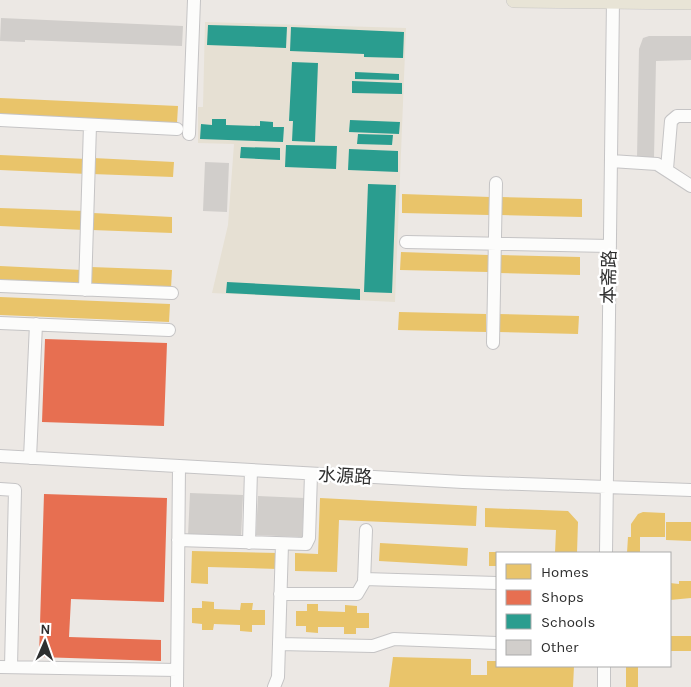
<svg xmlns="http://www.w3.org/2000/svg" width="691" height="687" font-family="Karla,'Noto Sans SC',sans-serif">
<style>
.education{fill:#e6e0d3}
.homes{fill:#e9c46a}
.shops{fill:#e76f51}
.schools{fill:#2a9d8f}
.building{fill:#d1cecb}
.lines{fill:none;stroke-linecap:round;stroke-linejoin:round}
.minor-casing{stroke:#c5c4c5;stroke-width:14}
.major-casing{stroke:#c6c5c4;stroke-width:16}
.minor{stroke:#fcfcfb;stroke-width:12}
.major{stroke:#e8e4d6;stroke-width:15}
.labels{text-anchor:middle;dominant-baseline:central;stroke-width:5;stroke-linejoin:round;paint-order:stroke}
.street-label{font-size:18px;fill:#2e2e2e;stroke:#fff}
</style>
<rect width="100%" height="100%" fill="#ece8e4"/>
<path class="education" d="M 205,22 L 406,28 L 395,302 L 212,293 L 228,225 L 234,144 L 198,143 L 198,107 L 203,107 Z"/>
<path class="homes" d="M 0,98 L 178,106 L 177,123 L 0,115 Z
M 0,155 L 87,159 L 87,174 L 0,170 Z
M 93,158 L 174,162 L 173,177 L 92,174 Z
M 402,194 L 490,197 L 489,215 L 402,213 Z
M 501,197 L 582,199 L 582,217 L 501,215 Z
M 0,208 L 85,211 L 84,230 L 0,226 Z
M 93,213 L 172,217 L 172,233 L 92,230 Z
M 401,252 L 488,255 L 488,272 L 400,270 Z
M 500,255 L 580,257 L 580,275 L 499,273 Z
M 0,266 L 82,270 L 82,285 L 0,282 Z
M 91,267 L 172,270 L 171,288 L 91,285 Z
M 0,297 L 170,304 L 169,322 L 0,315 Z
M 399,312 L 486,314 L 486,332 L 398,330 Z
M 498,314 L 579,316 L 578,334 L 498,332 Z
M 320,498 L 477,506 L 476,526 L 339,520 L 337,572 L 295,571 L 295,553 L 318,554 Z
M 485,508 L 568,511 L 578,522 L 577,553 L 555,553 L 556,530 L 485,527 Z
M 643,512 L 665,513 L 665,537 L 640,537 L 640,553 L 627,553 L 628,537 L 631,537 L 631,524 L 638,514 Z
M 666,522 L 691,522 L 691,541 L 666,540 Z
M 380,543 L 468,548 L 467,566 L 379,561 Z
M 192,551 L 278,553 L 278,569 L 208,567 L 208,584 L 191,583 Z
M 489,552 L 497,552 L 497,566 L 489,566 Z
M 679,581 L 691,581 L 691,598 L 670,600 L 670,583 L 679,584 Z
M 202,601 L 214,602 L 214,609 L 240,610 L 241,603 L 253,603 L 252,610 L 265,610 L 265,625 L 252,625 L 252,632 L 240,631 L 240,625 L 214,624 L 213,630 L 202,630 L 202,624 L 192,623 L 192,608 L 202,608 Z
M 307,604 L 318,604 L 318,611 L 345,612 L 345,605 L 357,606 L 357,613 L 369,613 L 369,628 L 356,628 L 356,634 L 344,634 L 344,627 L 318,627 L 318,633 L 306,632 L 306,626 L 296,626 L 296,611 L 307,611 Z
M 670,636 L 691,636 L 691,651 L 670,651 Z
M 393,657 L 471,659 L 471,675 L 487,675 L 487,661 L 497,661 L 497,666 L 574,666 L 573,687 L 389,687 Z
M 626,666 L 638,666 L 638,687 L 626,687 Z"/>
<path class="shops" d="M 45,339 L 167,343 L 164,426 L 42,422 Z
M 44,494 L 167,498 L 164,602 L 71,599 L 69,637 L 161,640 L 161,661 L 39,657 Z"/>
<path class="schools" d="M 208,25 L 287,27 L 286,48 L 207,45 Z
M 291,27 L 404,32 L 403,58 L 364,57 L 364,54 L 290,51 Z
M 292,62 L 318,63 L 315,142 L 292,141 L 293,121 L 289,121 Z
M 355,72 L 399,74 L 399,80 L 355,79 Z
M 352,81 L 402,83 L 402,94 L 352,93 Z
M 212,119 L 226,119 L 226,125 L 260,126 L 260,121 L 273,122 L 273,127 L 284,127 L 283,142 L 200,139 L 201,124 L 212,125 Z
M 350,120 L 400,122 L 399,134 L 349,132 Z
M 358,134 L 393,135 L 392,145 L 357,144 Z
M 286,145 L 337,146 L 336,169 L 285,167 Z
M 241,147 L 280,148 L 280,160 L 240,158 Z
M 349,149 L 398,151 L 398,172 L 348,170 Z
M 368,184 L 396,185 L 392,293 L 364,292 Z
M 227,282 L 360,289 L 360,300 L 226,293 Z"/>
<path class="building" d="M 1,18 L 183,26 L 182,46 L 25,40 L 25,42 L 0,41 Z
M 649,36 L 691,36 L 691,60 L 656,61 L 654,158 L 637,158 L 639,49 L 643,38 Z
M 205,162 L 229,163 L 227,212 L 203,211 Z
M 190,493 L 243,495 L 241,538 L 188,536 Z
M 258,496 L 304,498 L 302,537 L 256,535 Z"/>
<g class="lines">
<g class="minor-casing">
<path id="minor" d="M 0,120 L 177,129
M 189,134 L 194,0
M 611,161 L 657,164 L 691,186
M 667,169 L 671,121 L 677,116 L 691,116
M 406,242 L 610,246
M 0,286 L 172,293
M 85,290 L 90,125
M 0,323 L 169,330
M 493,343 L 496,183
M 0,456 L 463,482 L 691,490
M 30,458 L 36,324
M 0,489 L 15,490 L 11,667
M 178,540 L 306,544 L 309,538 L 311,474
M 249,543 L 251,470
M 606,553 L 613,0
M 364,579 L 497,583
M 280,594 L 357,594 L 364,582 L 366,530
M 279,644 L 373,646 L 394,639 L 497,643
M 0,667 L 177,670
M 177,687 L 179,466
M 274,687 L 278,677 L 282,544
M 604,687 L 604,666"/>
</g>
<g class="major-casing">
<path id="major" d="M 514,0 L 691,2"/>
</g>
<use href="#minor" class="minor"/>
<use href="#major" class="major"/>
</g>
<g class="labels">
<g class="street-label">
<text transform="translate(609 277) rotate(-89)">本斋路</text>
<text transform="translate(345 476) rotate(3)">水源路</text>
</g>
</g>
<rect x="496" y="552" width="175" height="115" fill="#ffffff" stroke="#ababab"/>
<rect x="506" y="564" width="25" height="15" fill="#e9c46a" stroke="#ababab"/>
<text x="541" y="577" font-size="15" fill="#2e2e2e">Homes</text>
<rect x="506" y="590" width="25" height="15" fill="#e76f51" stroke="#ababab"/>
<text x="541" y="602" font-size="15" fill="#2e2e2e">Shops</text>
<rect x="506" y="614" width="25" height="15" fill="#2a9d8f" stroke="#ababab"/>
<text x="541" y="627" font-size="15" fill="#2e2e2e">Schools</text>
<rect x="506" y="640" width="25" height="15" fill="#d1cecb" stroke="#ababab"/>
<text x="541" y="652" font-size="15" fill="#2e2e2e">Other</text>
<g transform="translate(45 642) rotate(2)" stroke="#ffffff" stroke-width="4" paint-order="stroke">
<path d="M0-4L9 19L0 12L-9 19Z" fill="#2e2e2e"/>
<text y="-8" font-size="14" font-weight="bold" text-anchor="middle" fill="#2e2e2e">N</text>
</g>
</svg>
